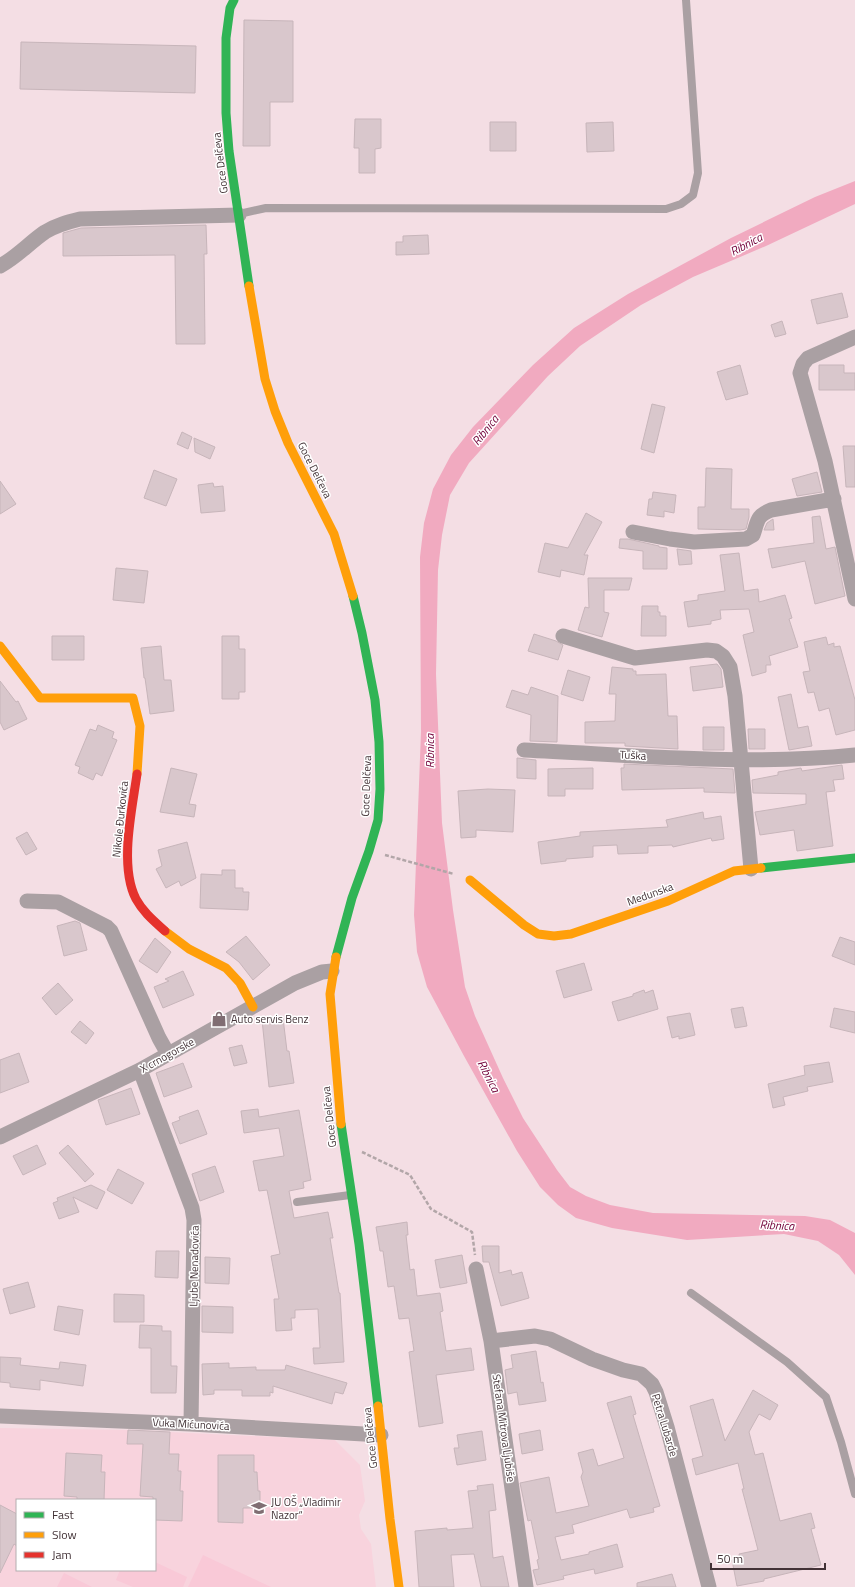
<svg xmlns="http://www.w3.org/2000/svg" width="855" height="1587" font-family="'Titillium Web',sans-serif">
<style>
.built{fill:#f8d3dd;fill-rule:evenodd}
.green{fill:#f9c9d7}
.water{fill:#f1aac0}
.building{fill:#d9c7cc;stroke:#c7b5ba}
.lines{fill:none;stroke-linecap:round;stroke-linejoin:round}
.path{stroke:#b2a6a8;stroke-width:2.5;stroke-dasharray:4 2;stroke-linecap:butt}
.lane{stroke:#aaa0a3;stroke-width:8}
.street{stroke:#aaa0a3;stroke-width:15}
.fast{stroke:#30b455;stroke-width:9}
.slow{stroke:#ff9f0a;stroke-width:9}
.jam{stroke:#e5322d;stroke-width:9}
.labels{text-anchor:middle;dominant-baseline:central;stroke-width:3;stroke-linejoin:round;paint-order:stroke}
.street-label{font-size:11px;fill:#423236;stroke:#fff}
.poi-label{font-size:11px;fill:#423236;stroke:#fff;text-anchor:start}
.water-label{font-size:12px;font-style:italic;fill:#710039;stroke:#fff}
</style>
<rect width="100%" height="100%" fill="#f4dee4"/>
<path class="built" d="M 0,1428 L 128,1430 L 335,1440 L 360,1465 L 365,1501 L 359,1515 L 361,1529 L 371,1544 L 376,1587 L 0,1587 ZM 17,1500 L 155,1500 L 155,1570 L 17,1570 Z"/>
<path class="green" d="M 203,1555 L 271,1587 L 188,1587 Z
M 155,1562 L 187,1577 L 183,1587 L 133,1587 L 116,1580 L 120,1570 L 155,1570 Z
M 64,1573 L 92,1587 L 57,1587 Z"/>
<path class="water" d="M 855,181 L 855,204 L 766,246 L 693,277 L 641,305 L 580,346 L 548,376 L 469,463 L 450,495 L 442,535 L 438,570 L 436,674 L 442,823 L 453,910 L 465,987 L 475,1016 L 503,1078 L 523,1118 L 557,1170 L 570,1187 L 586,1196 L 610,1205 L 653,1213 L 805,1216 L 830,1220 L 855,1233 L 855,1275 L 839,1255 L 818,1241 L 784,1234 L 687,1240 L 612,1228 L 576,1218 L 558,1205 L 540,1187 L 517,1151 L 464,1056 L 427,987 L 417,952 L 414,915 L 421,732 L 420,557 L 424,523 L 433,489 L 451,455 L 473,427 L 533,365 L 574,328 L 628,294 L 731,238 L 815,197 Z"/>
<path class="building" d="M 244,20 L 293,21 L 293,102 L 270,102 L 270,146 L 243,146 Z
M 21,42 L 196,46 L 195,93 L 20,89 Z
M 355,119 L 381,119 L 381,148 L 375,149 L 375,173 L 359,173 L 359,148 L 354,148 Z
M 490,122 L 516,122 L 516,151 L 490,151 Z
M 613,122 L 614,151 L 587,152 L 586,123 Z
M 206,225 L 207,254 L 204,254 L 205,344 L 176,344 L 175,255 L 63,256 L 63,233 L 81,228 Z
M 428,235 L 429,254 L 396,255 L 396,242 L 403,242 L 403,236 Z
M 842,293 L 848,317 L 817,324 L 811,300 Z
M 782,321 L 786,334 L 775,337 L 771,325 Z
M 740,365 L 748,394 L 726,400 L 717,372 Z
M 819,365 L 844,365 L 844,373 L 855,373 L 855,390 L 819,390 Z
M 652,404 L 665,407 L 654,453 L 641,449 Z
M 182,432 L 192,437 L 188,449 L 177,444 Z
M 194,438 L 215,447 L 210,459 L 195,452 Z
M 843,446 L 855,446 L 855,487 L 846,487 Z
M 706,468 L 732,469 L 731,509 L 749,509 L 749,517 L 746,529 L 740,530 L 698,529 L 698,507 L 705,507 Z
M 154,470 L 177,479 L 166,506 L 144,498 Z
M 817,472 L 822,492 L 797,496 L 792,479 Z
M 0,481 L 16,504 L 0,514 Z
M 213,483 L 214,487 L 223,486 L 225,511 L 201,513 L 198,485 Z
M 653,492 L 676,495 L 674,513 L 664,511 L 664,517 L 647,515 L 649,499 L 652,499 Z
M 586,513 L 602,522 L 584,555 L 588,555 L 584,575 L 561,570 L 560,577 L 538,572 L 545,543 L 568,548 Z
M 820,516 L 826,549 L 835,547 L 845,596 L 815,604 L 805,561 L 772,568 L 768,549 L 814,543 L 812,517 Z
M 773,519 L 774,530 L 764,530 L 767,523 Z
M 620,539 L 628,539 L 659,546 L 659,547 L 667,548 L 667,569 L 643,569 L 643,551 L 619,548 Z
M 677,549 L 691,551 L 692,564 L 679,565 Z
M 739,553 L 744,591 L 758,589 L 759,602 L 785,595 L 792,618 L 789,619 L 798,647 L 769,656 L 771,665 L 766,665 L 766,672 L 752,676 L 743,635 L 754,632 L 749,609 L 720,610 L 721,619 L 711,621 L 711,624 L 688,627 L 684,602 L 698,600 L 698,595 L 725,591 L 720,555 Z
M 116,568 L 148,571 L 144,603 L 113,600 Z
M 588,578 L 632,578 L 629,590 L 604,590 L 604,612 L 609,613 L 602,637 L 578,630 L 585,607 L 589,608 Z
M 642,606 L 658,606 L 658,612 L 660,612 L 660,616 L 666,616 L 666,636 L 641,636 Z
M 534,634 L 556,641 L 563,645 L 558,660 L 528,651 Z
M 52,636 L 84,636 L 84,660 L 52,660 Z
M 222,636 L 239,636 L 239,649 L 245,649 L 245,692 L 239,692 L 239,699 L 222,699 Z
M 826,637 L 828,645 L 834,643 L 834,647 L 840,646 L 855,700 L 855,730 L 836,735 L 829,708 L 819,711 L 814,692 L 808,693 L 803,672 L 810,671 L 804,642 Z
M 161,646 L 164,680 L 171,680 L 174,711 L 150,714 L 145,678 L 144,678 L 141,648 Z
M 717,664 L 721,669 L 723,687 L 693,691 L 690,667 Z
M 612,667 L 633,669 L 633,671 L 636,671 L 636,675 L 666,674 L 668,716 L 677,716 L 678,749 L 625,746 L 625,743 L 585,743 L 585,722 L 615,721 L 616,694 L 609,694 Z
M 568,670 L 590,677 L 583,701 L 561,694 Z
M 0,681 L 16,702 L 18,701 L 27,719 L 4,730 L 0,722 Z
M 531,687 L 558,696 L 557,742 L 530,741 L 531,715 L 506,707 L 512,690 L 528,695 Z
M 791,694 L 798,728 L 808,726 L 812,746 L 789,750 L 778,697 Z
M 98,725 L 114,732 L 112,738 L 117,740 L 102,776 L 96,773 L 93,780 L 78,773 L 80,767 L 75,765 L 90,729 L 96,731 Z
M 703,727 L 724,727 L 724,750 L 703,750 Z
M 748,729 L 765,729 L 765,749 L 749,749 Z
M 517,758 L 536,760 L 536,779 L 517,778 Z
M 624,764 L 733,769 L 735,793 L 704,792 L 704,788 L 622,790 L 621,768 L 624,768 Z
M 842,765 L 844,779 L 833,780 L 835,791 L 826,792 L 833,846 L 797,851 L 794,830 L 760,835 L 755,812 L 806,804 L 806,794 L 753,793 L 752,780 L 778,775 L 778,772 L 801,768 L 802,771 Z
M 171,768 L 197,774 L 189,804 L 196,805 L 194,817 L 160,812 Z
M 593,768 L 593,789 L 565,789 L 565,796 L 548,796 L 548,769 Z
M 488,789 L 515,790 L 513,832 L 476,830 L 476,837 L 461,838 L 458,791 Z
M 703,812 L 704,819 L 721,816 L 724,839 L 712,841 L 711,838 L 673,847 L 672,845 L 648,846 L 648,853 L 618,854 L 617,845 L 593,846 L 593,857 L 566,859 L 566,861 L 541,864 L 538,842 L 580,836 L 580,832 L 668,827 L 666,820 Z
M 27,832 L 37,849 L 26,855 L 16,838 Z
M 187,842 L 196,878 L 181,886 L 179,881 L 166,888 L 156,869 L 162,866 L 158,850 Z
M 222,870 L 235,870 L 235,888 L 243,888 L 243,892 L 249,892 L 248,910 L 200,908 L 201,874 L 222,875 Z
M 75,921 L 80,923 L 87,950 L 64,956 L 57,926 Z
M 246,936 L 270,965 L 253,980 L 239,962 L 226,952 Z
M 840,937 L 855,942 L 855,965 L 832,956 Z
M 155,938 L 171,952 L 157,973 L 139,961 Z
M 584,963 L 592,990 L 564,998 L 556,971 Z
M 183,971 L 194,995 L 163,1008 L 154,987 L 169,981 L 165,979 Z
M 58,983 L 73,1000 L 56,1015 L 42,998 Z
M 644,990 L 645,993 L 653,990 L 658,1009 L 618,1021 L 612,1002 L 633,996 L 633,994 Z
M 743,1007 L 747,1026 L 735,1028 L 731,1009 Z
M 834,1008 L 855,1012 L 855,1033 L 830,1027 Z
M 690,1013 L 695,1035 L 679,1039 L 679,1036 L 672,1038 L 667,1017 Z
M 283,1018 L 287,1051 L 289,1051 L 294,1083 L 269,1087 L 262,1020 Z
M 80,1021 L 94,1033 L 86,1044 L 71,1032 Z
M 242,1045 L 247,1063 L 234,1066 L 229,1048 Z
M 19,1053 L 29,1082 L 0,1093 L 0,1060 Z
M 829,1062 L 833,1082 L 807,1087 L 808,1091 L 783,1097 L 785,1105 L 773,1108 L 768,1084 L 805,1075 L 804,1066 Z
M 183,1063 L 192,1087 L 164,1097 L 156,1073 Z
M 131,1088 L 140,1114 L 106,1125 L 98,1100 Z
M 258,1109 L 259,1117 L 299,1110 L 311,1180 L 303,1182 L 304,1188 L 289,1191 L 294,1218 L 328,1212 L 333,1238 L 330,1238 L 339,1293 L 340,1293 L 344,1362 L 314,1364 L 313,1348 L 320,1348 L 318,1309 L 295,1310 L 295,1318 L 291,1318 L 292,1330 L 276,1331 L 274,1299 L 279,1299 L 271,1256 L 280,1254 L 267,1190 L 259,1191 L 253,1161 L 284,1156 L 279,1128 L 244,1133 L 241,1111 Z
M 198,1110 L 207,1134 L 180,1144 L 172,1123 L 180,1120 L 179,1117 Z
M 37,1145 L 46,1164 L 23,1175 L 13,1156 Z
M 68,1145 L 94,1174 L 85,1182 L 59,1153 Z
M 215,1166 L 224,1192 L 200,1201 L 192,1174 Z
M 118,1169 L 144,1183 L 132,1204 L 107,1190 Z
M 91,1185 L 105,1192 L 97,1209 L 73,1197 L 79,1212 L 59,1219 L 53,1203 L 58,1201 L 57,1198 Z
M 407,1222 L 408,1235 L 406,1235 L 410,1270 L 414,1269 L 417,1296 L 440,1293 L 443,1311 L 440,1312 L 446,1351 L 471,1348 L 474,1370 L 436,1375 L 443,1423 L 419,1427 L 409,1352 L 414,1351 L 409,1318 L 399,1319 L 394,1286 L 388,1287 L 383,1251 L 380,1251 L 376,1227 Z
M 482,1246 L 499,1246 L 499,1273 L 511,1270 L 512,1275 L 522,1272 L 529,1298 L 501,1306 L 489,1262 L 483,1262 Z
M 156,1251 L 179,1251 L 178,1278 L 155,1277 Z
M 462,1255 L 467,1283 L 440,1288 L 435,1260 Z
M 205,1257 L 230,1258 L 229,1284 L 205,1283 Z
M 28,1282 L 35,1307 L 10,1314 L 3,1289 Z
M 114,1294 L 144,1295 L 144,1322 L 114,1322 Z
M 58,1306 L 83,1310 L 79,1335 L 54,1330 Z
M 202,1306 L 233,1307 L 233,1333 L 202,1332 Z
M 140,1325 L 162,1326 L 162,1331 L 171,1331 L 171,1366 L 177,1366 L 176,1393 L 151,1393 L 151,1348 L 139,1348 Z
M 536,1351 L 541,1383 L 543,1382 L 546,1401 L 519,1405 L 517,1392 L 508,1394 L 505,1370 L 513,1368 L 511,1355 Z
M 0,1357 L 21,1358 L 20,1365 L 59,1369 L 60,1362 L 86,1365 L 83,1386 L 40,1380 L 40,1390 L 10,1387 L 10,1383 L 0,1382 Z
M 229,1363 L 229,1368 L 256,1367 L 256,1370 L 285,1370 L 286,1365 L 347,1383 L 343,1394 L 335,1392 L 332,1404 L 273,1386 L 273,1393 L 270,1392 L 270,1396 L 242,1396 L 242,1390 L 214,1390 L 214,1394 L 203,1395 L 202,1364 Z
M 753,1390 L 778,1405 L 770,1420 L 759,1414 L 749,1432 L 755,1455 L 763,1453 L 780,1521 L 811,1513 L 815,1528 L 811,1529 L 821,1565 L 764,1579 L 764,1581 L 737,1586 L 732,1560 L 740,1559 L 739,1554 L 758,1550 L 742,1489 L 744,1489 L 738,1463 L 696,1475 L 692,1459 L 703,1456 L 690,1406 L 713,1399 L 725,1441 Z
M 631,1396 L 636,1414 L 633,1415 L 660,1506 L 653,1508 L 654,1512 L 630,1518 L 627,1509 L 572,1525 L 574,1533 L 555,1537 L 561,1560 L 589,1554 L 589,1552 L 617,1544 L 623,1567 L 595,1574 L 594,1569 L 563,1576 L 564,1579 L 537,1585 L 533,1570 L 539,1569 L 537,1560 L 539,1559 L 531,1520 L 528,1521 L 520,1483 L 549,1477 L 556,1513 L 589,1506 L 581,1477 L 583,1472 L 578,1453 L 593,1449 L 598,1466 L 624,1458 L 607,1403 Z
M 128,1430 L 170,1432 L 169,1454 L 179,1454 L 178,1471 L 181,1471 L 180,1491 L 183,1491 L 182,1521 L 155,1520 L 155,1500 L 153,1500 L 153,1497 L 140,1496 L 143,1444 L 127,1444 Z
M 540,1430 L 543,1450 L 522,1454 L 519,1434 Z
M 482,1431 L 486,1460 L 457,1465 L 454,1448 L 459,1448 L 457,1435 Z
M 66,1453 L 102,1455 L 101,1472 L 105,1472 L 104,1500 L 77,1500 L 77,1497 L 64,1496 Z
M 218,1455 L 254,1455 L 254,1472 L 257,1472 L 258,1491 L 260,1491 L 260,1508 L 243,1508 L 243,1523 L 218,1522 Z
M 493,1484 L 496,1510 L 489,1511 L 493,1558 L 503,1556 L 509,1587 L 481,1587 L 474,1554 L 451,1555 L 454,1587 L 419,1587 L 415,1531 L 447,1528 L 447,1530 L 473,1528 L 468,1491 L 478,1490 L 477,1486 Z
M 0,1505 L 17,1514 L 17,1546 L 14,1544 L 0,1573 Z
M 672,1574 L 676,1587 L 637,1587 L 637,1583 Z"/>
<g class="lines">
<path class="path" d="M 385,855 L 454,874
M 362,1152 L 410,1175 L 431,1209 L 472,1232 L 475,1255"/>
<path class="lane" d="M 239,214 L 266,208 L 666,209 L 681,204 L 693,195 L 698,173 L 686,0
M 297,1202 L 350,1195
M 691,1293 L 787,1362 L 826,1397 L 841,1442 L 855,1494"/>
<path class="street" d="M 0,266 C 17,257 29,243 45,232 C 56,225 68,222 80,219 L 239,215
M 855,337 L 808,358 L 803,364 L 800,373 L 825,461 L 855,599
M 633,532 L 670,539 L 694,542 L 746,539 L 753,535 C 758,521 756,516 771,510 L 834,499
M 563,636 L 635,658 L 707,650 L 716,651 L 723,656 L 730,667 L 735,696 L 751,869
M 524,750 C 634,755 746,766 855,755
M 27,901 L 58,902 L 107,927 L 111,931 L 159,1038 L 168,1054
M 140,1070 L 192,1208 L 194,1220 L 191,1424
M 0,1137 L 140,1070 L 295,983 L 322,972 L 332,971
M 476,1269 L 491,1341 L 526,1587
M 491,1341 L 535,1336 L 550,1339 L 592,1359 L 623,1370 L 641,1374 L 652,1384 L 656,1392 L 667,1427 L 709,1587
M 0,1416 L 191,1424 L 381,1435"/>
<path class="fast" d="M 234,0 L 230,8 L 226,38 L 226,113 L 229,151 L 249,286
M 761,868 L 855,858
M 336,957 L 352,898 L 369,851 L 378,820 L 380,789 L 379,742 L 375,700 L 362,633 L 353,596
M 341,1124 L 359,1244 L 378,1406"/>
<path class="slow" d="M 249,286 L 265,379 L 275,411 L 288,443 L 334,534 L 353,596
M 0,646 L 40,698 L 133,698 L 140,726 L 137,774
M 470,880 L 524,925 L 538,934 L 554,936 L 571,934 L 668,901 L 734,871 L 761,868
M 165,931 L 189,949 L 226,968 L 240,983 L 253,1007
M 336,957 L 330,994 L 341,1124
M 378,1406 L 390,1519 L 399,1587"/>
<path class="jam" d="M 137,774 C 132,810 119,866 136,899 C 143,912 154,921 165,931"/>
</g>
<defs>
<g id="shop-bare" transform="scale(1.2)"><path d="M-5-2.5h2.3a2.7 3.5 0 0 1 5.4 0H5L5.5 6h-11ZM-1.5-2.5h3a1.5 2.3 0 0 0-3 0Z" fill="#806e73" stroke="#fff" stroke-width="2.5" paint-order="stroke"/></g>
<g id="school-bare" transform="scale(1.2)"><path d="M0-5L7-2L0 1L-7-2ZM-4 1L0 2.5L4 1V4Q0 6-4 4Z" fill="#806e73" stroke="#fff" stroke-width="2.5" paint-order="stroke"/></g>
</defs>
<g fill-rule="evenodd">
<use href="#shop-bare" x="219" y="1019"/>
<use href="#school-bare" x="259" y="1508"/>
</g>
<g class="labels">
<g class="street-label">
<text transform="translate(220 163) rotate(-97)">Goce Delčeva</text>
<text transform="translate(315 470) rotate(63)">Goce Delčeva</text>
<text transform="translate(633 755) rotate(3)">Tuška</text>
<text transform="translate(366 786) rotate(-88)">Goce Delčeva</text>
<text transform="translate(120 819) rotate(-84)">Nikole Đurkovića</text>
<text transform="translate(650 894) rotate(-20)">Medunska</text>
<text transform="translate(167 1055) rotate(-29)">X crnogorske</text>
<text transform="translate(329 1117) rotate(-96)">Goce Delčeva</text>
<text transform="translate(194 1266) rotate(-89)">Ljube Nenadovića</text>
<text transform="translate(191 1424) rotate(3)">Vuka Mićunovića</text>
<text transform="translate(665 1425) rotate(73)">Petra Lubarde</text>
<text transform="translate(504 1428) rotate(82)">Stefana Mitrova Ljubiše</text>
<text transform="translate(370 1438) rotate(-96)">Goce Delčeva</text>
</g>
<g class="poi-label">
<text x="231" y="1019">Auto servis Benz</text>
<text x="271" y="1502">JU OŠ „Vladimir<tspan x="271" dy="13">Nazor“</tspan></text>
</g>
<g class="water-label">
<text transform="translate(746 244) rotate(-28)">Ribnica</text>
<text transform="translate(485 430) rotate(-51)">Ribnica</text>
<text transform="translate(429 751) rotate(-90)">Ribnica</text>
<text transform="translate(489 1076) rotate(63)">Ribnica</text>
<text transform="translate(777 1225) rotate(3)">Ribnica</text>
</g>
</g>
<rect x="16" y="1499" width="140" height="72" fill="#ffffff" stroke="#b3adaf"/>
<rect x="24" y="1512" width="20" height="6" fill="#30b455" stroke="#b3adaf"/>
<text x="52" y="1519" font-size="12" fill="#423236">Fast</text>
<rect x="24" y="1532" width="20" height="6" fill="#ff9f0a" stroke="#b3adaf"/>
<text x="52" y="1539" font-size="12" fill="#423236">Slow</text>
<rect x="24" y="1552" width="20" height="6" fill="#e5322d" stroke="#b3adaf"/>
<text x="52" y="1559" font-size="12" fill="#423236">Jam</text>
<path d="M711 1563v6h114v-6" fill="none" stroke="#423236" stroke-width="2"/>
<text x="717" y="1563" font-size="12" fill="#423236" stroke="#ffffff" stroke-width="3" paint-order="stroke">50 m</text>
</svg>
